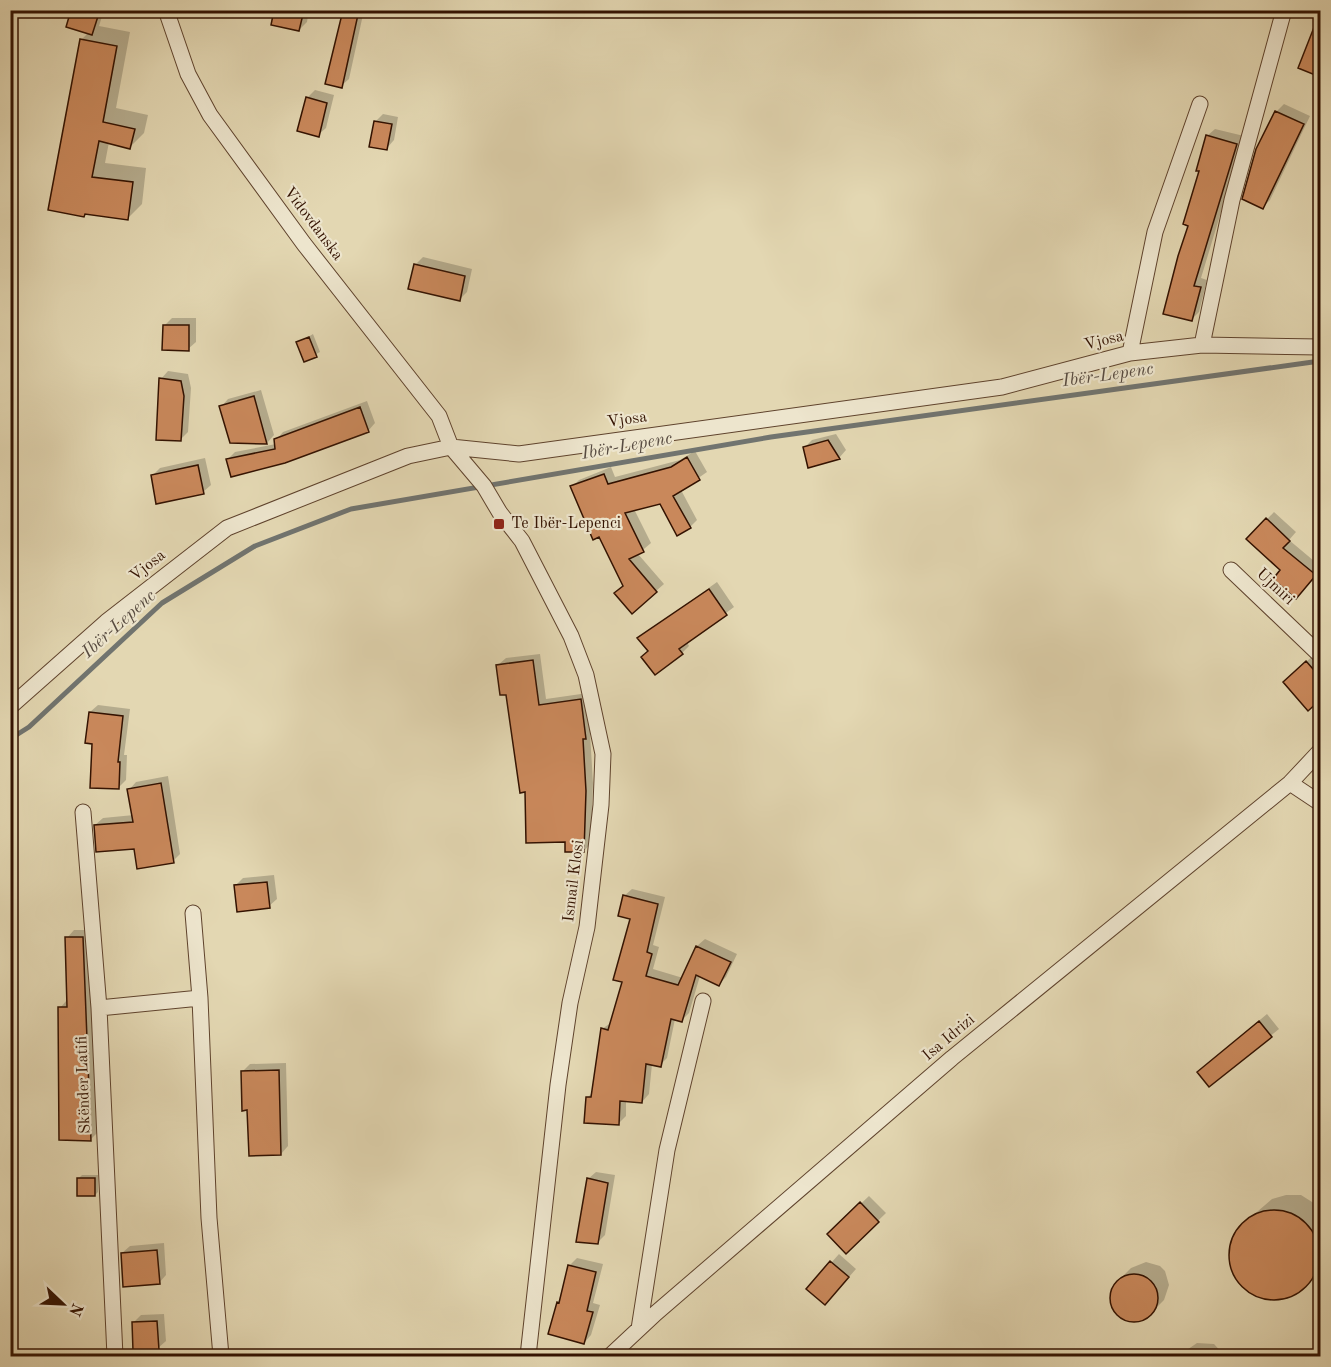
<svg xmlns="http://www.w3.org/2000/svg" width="1331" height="1367" font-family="'Old Standard TT',serif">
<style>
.shadow{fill:#0003}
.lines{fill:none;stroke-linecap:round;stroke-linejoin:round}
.stream{stroke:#71746f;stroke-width:5}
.building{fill:#c9885b;stroke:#331201;stroke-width:1.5}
.minor-casing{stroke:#5f432d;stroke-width:17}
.minor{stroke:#ede5cd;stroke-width:15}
.poi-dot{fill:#8f2418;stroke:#ede5cd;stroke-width:2}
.labels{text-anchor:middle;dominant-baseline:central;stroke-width:4.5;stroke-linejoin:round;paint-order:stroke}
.street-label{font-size:16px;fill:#331201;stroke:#ede5cd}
.poi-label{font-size:16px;fill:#331201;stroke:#ede5cd;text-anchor:start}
.water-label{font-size:18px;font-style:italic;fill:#574b41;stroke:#ede5cd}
</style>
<rect width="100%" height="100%" fill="#e3d7b2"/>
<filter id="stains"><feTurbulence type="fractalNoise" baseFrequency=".00333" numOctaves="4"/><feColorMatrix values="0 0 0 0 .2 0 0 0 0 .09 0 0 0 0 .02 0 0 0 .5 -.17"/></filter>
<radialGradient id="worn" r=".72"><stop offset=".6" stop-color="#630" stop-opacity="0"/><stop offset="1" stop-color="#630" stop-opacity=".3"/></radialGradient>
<path class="shadow" d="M 73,10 L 104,10 L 99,26 L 130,32 L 116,108 L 148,115 L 144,133 L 130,147 L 109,142 L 105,163 L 146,168 L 142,204 L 128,218 L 86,213 L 84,215 L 82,39 L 89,32 Z
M 276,10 L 309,10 L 307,22 L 299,30 Z
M 345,10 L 364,10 L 349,79 L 341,86 Z
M 1320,16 L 1320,75 L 1299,67 Z
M 315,90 L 334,95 L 326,128 L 318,135 L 307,98 Z
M 1284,104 L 1310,116 L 1270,200 L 1263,207 L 1276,112 Z
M 383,114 L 398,117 L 394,140 L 387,148 L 375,122 Z
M 1215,129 L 1244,136 L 1201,278 L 1207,280 L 1199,312 L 1192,319 L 1190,225 L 1207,136 Z
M 423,257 L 472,269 L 467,292 L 459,300 L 415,265 Z
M 172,318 L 196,318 L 196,342 L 188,349 L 164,326 Z
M 313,334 L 320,352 L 305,360 L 298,343 Z
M 168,371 L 188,374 L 191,388 L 188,432 L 180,440 L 161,379 Z
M 261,390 L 274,435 L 267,443 L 231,442 L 221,407 L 228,399 Z
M 367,401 L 375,423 L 368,431 L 227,460 L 235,452 L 276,444 L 276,440 L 283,432 Z
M 836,434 L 846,450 L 839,458 L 804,448 L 812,440 Z
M 695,451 L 707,472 L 681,490 L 697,520 L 690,527 L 661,502 L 634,509 L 651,543 L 638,554 L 664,584 L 632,612 L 624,585 L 600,535 L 572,487 L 579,480 L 611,467 L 615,477 L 680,460 Z
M 205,458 L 211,485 L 203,492 L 152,476 L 160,468 Z
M 1274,512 L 1296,532 L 1289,540 L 1320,566 L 1304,589 L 1248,539 Z
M 717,582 L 734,607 L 687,642 L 689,646 L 682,653 L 650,651 L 639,638 Z
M 540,654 L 546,699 L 588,693 L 593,730 L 590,733 L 593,783 L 591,843 L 584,851 L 566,840 L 527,791 L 508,693 L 498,665 L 506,658 Z
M 1314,655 L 1320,662 L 1320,698 L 1308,709 L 1292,674 Z
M 98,705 L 130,709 L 124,755 L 127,755 L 126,780 L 118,788 L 93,743 L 90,712 Z
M 168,776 L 180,854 L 173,861 L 135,848 L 95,825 L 103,818 L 134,815 L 129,790 L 136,782 Z
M 274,875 L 277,899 L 269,906 L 235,886 L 243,878 Z
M 632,889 L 665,897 L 653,945 L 659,947 L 653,969 L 683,978 L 697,946 L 705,939 L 737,954 L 726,977 L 719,984 L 700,976 L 689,1013 L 681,1021 L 675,1019 L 667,1058 L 660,1065 L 652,1064 L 649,1094 L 642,1102 L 626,1100 L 626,1116 L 618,1124 L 587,1098 L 594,1091 L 602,1029 L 612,1022 L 624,981 L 631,918 L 624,896 Z
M 74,930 L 90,930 L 98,1132 L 91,1139 L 60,1008 L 67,1000 L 67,938 Z
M 1267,1014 L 1279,1029 L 1209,1085 L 1206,1065 Z
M 286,1063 L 288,1146 L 281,1154 L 249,1109 L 242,1072 L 250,1064 Z
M 596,1172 L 615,1175 L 605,1235 L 597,1243 L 588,1179 Z
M 82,1175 L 98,1175 L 98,1192 L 95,1195 L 78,1179 Z
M 1286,1195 L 1301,1195 L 1320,1207 L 1320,1271 L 1299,1292 L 1286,1297 L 1272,1299 L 1258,1296 L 1246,1289 L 1237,1278 L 1231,1265 L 1230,1251 L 1234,1237 L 1243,1224 L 1272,1199 Z
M 869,1196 L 886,1213 L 846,1252 L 829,1234 Z
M 164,1243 L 166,1275 L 159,1283 L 122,1253 L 130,1246 Z
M 839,1254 L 856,1269 L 833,1295 L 808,1289 Z
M 577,1258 L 603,1264 L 593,1303 L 600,1305 L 591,1335 L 584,1343 L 558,1303 L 569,1266 Z
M 1146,1262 L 1160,1266 L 1165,1271 L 1169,1285 L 1164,1300 L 1152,1312 L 1140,1320 L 1132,1321 L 1119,1315 L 1114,1309 L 1111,1294 L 1119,1280 L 1131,1268 Z
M 164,1314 L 166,1341 L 158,1348 L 133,1323 L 141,1315 Z
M 1197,1343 L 1214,1344 L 1225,1356 L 1178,1356 Z
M 551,1352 L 557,1356 L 547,1356 Z"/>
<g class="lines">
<path class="stream" d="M 10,739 L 29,727 L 162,603 L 255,546 L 351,509 L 771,437 L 1320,361"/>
</g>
<path class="building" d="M 71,10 L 100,10 L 92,35 L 66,27 Z
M 274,10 L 304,10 L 299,31 L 271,25 Z
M 343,10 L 359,10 L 342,88 L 325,84 Z
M 1320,12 L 1320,77 L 1298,68 Z
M 80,39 L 117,46 L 103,122 L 135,129 L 130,149 L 99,141 L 92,177 L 133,182 L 128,220 L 85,214 L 84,217 L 48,210 Z
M 306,97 L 327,103 L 319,137 L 297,131 Z
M 1275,111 L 1304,124 L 1263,209 L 1242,199 L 1256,149 Z
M 374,121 L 392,124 L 387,150 L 369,147 Z
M 1206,135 L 1237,144 L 1194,286 L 1201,287 L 1192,321 L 1163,314 L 1178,256 L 1188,226 L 1183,224 L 1199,171 L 1196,171 Z
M 414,264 L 465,276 L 460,301 L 408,289 Z
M 163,325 L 189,325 L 189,351 L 162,350 Z
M 309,337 L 317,357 L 304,362 L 296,342 Z
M 159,378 L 181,381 L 184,396 L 181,441 L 156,440 Z
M 254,396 L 267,444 L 230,443 L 219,406 Z
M 360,407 L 369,432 L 285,463 L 231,477 L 226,459 L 275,449 L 274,439 Z
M 828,440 L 840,459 L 808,468 L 803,447 Z
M 687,457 L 700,480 L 673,496 L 691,528 L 677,536 L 660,504 L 625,513 L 644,552 L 629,559 L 657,592 L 632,614 L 614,593 L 623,586 L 599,537 L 593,540 L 570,486 L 604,474 L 608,484 L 671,467 Z
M 198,465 L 204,494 L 156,504 L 151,475 Z
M 1266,518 L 1290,541 L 1283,548 L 1316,575 L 1296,599 L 1273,579 L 1280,570 L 1246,539 Z
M 709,589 L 727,615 L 679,649 L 683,654 L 655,675 L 641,657 L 648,651 L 637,638 Z
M 533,660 L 539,705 L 581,699 L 586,739 L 583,739 L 586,791 L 584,852 L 565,852 L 565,842 L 526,843 L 525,792 L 520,793 L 506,695 L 500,695 L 496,665 Z
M 1306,661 L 1320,677 L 1320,700 L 1308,711 L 1283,682 Z
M 89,712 L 123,716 L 118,762 L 120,762 L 119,789 L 90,788 L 92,744 L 85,743 Z
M 161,783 L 174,863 L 137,869 L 134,849 L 96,852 L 94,825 L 133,822 L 127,789 Z
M 267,882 L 270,908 L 237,912 L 234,885 Z
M 623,895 L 658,904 L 647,952 L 652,954 L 646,976 L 678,985 L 696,946 L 731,962 L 719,986 L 696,975 L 682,1022 L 671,1019 L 661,1067 L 646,1064 L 642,1103 L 620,1101 L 619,1125 L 584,1123 L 586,1097 L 591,1097 L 601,1028 L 608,1030 L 622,982 L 613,980 L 630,919 L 618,916 Z
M 65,937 L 83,937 L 91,1141 L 59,1140 L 58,1007 L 67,1007 Z
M 1259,1021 L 1272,1037 L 1209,1087 L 1197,1072 Z
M 279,1070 L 281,1155 L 249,1156 L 247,1110 L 242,1111 L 241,1071 Z
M 77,1178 L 95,1178 L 95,1196 L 77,1196 Z
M 587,1178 L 608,1183 L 598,1244 L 576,1242 Z
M 860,1202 L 879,1222 L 846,1254 L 827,1234 Z
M1229 1255a45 45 0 1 1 90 0a45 45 0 1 1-90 0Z
M 157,1250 L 160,1284 L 123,1287 L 121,1253 Z
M 830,1261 L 849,1277 L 825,1305 L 806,1289 Z
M 568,1265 L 596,1272 L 587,1311 L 593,1312 L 584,1344 L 548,1334 L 557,1302 L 559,1303 Z
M1110 1298a24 24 0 1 1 48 0a24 24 0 1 1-48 0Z
M 157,1321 L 159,1350 L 133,1351 L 132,1322 Z"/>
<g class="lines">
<g class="minor-casing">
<path id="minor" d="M 166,10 L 188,74 L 210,115 L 304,244 L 439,416 L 451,447 L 484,486 L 500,513 L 522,541 L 571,636 L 586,675 L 603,754 L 601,805 L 587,927 L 570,1003 L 558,1085 L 528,1356
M 1202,345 L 1232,200 L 1284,10
M 1130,353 L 1155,232 L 1200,104
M 1231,570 L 1320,655
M 10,707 L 106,622 L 227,528 L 408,456 L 451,447 L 519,454 L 1002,387 L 1130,353 L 1202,345 L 1320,347
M 1290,783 L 1320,803
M 83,812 L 99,1008 L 115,1356
M 193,913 L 200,998 L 209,1218 L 221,1356
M 99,1008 L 200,998
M 639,1329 L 667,1150 L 703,1001
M 610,1356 L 656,1313 L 952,1058 L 1290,783 L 1320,751"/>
</g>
<use href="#minor" class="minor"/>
</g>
<rect class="poi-dot" x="493" y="518" width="12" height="12" rx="3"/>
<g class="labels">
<g class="street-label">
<text transform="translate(313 224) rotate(53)">Vidovdanska</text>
<text transform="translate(1104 341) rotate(-14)">Vjosa</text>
<text transform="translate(627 420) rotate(-8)">Vjosa</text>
<text transform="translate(148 566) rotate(-38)">Vjosa</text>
<text transform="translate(1275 587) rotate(43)">Ujmiri</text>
<text transform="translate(574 881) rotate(-83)">Ismail Klosi</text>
<text transform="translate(949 1038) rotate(-40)">Isa Idrizi</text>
<text transform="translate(84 1085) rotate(-92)">Skënder Latifi</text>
</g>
<g class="poi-label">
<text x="511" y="524">Te Ibër-Lepenci</text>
</g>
<g class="water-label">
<text transform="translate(1108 375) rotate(-8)">Ibër-Lepenc</text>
<text transform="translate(627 446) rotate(-10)">Ibër-Lepenc</text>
<text transform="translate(119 624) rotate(-42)">Ibër-Lepenc</text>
</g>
</g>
<rect width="1331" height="1367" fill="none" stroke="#e3d7b2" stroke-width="36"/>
<rect x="12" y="12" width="1307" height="1343" fill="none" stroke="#331201" stroke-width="3"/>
<rect x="18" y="18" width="1295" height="1331" fill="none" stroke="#331201" stroke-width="1.5"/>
<g transform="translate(63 1304) rotate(113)" stroke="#ede5cd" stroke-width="4.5" paint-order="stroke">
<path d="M0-4.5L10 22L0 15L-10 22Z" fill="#331201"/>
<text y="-9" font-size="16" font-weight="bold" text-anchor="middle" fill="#331201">N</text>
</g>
<rect width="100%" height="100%" filter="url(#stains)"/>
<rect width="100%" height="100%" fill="url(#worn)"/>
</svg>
